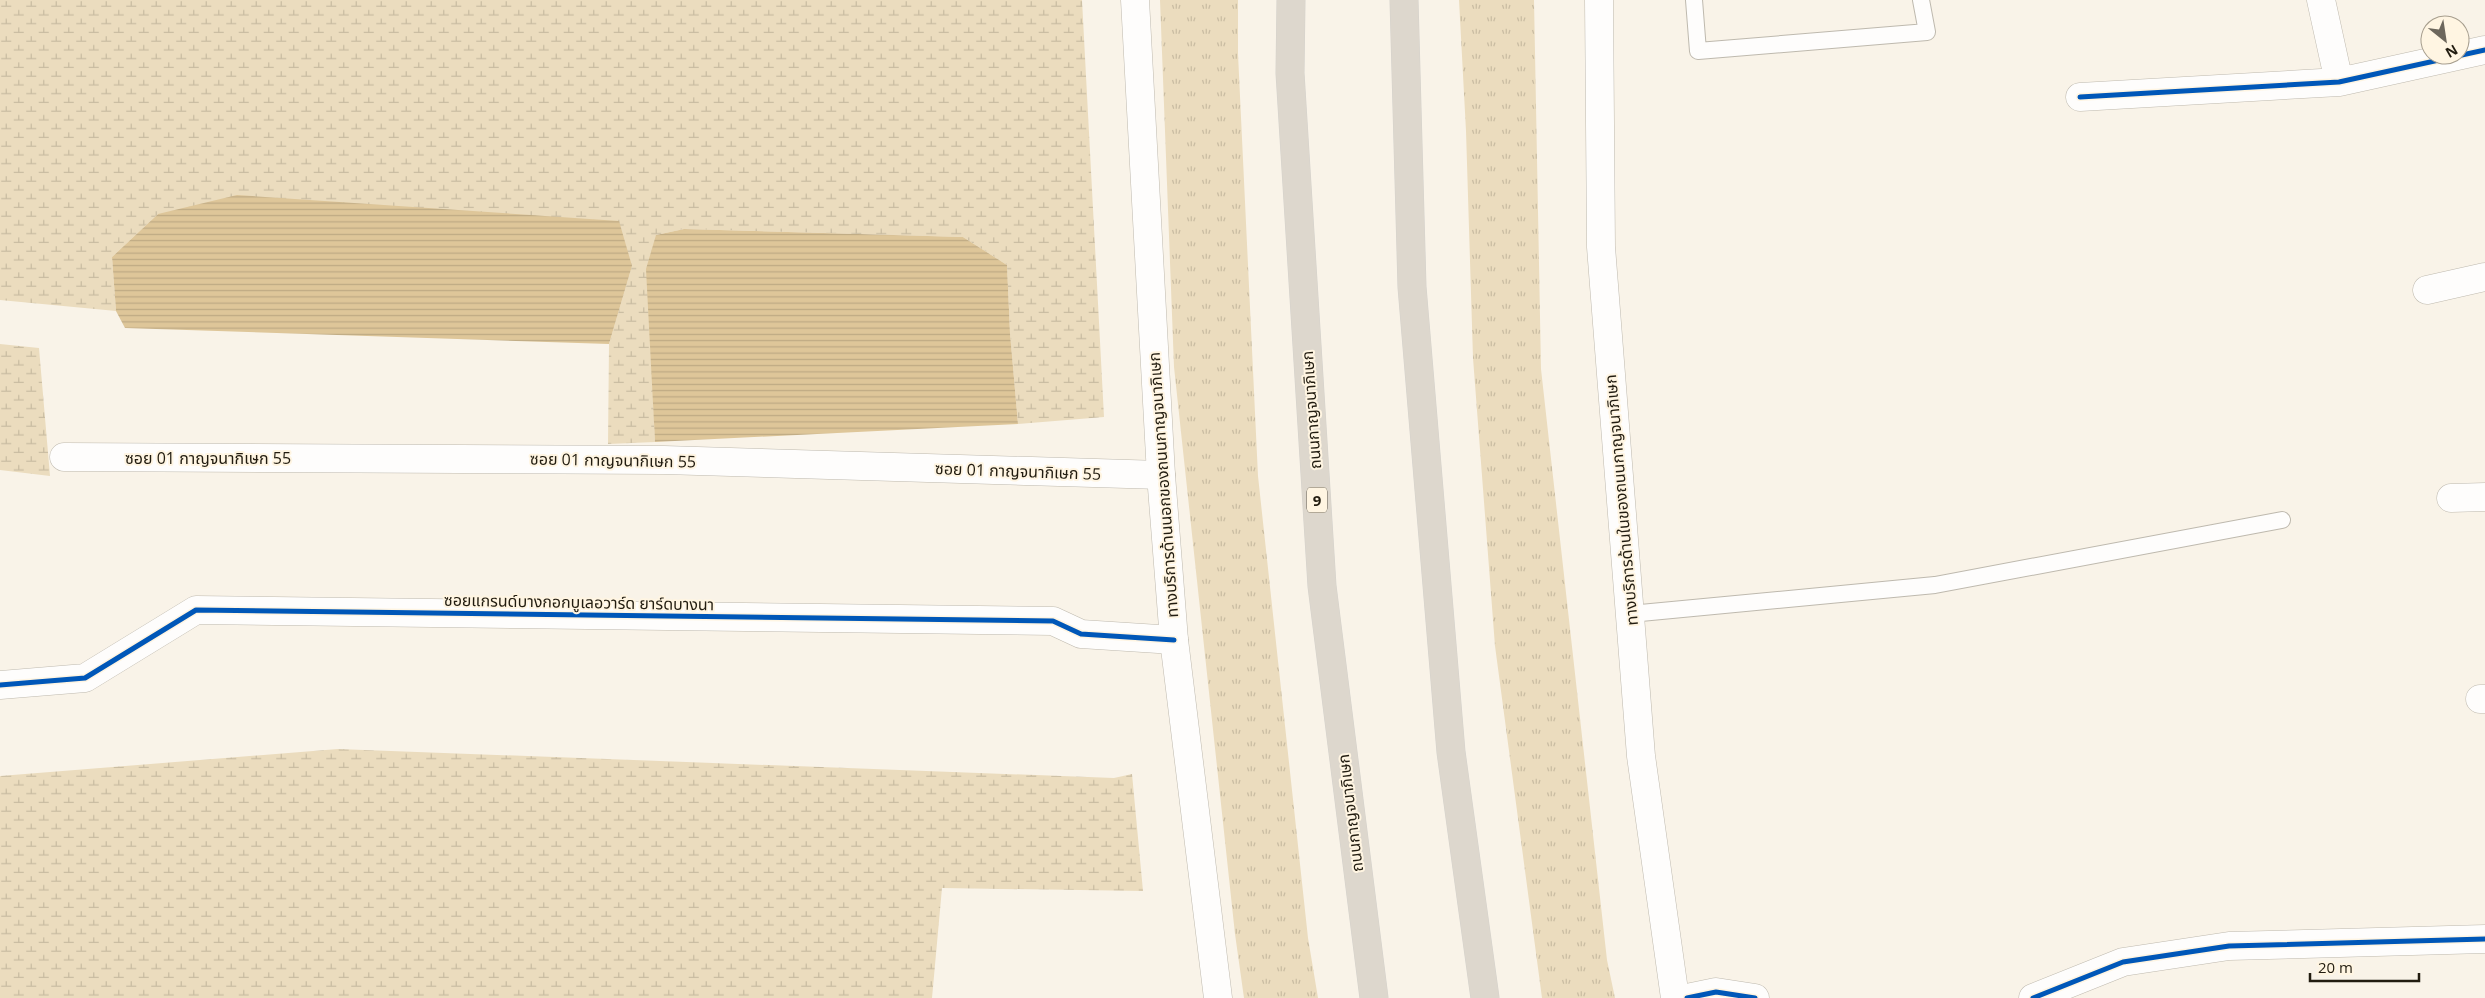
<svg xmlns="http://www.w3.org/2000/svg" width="2485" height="998" font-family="'Open Sans','Noto Sans Thai',sans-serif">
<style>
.grass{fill:url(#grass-tufts)}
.wetland{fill:url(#wetland-marsh)}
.water{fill:url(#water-rules)}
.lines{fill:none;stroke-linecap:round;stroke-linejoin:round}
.service-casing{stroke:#beb9ae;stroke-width:18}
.minor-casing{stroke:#beb9ae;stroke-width:29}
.secondary-casing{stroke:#beb9ae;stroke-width:29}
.motorway-casing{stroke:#d5d2cc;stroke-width:29}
.service{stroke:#fefdfc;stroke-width:16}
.minor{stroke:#fefdfc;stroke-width:28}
.secondary{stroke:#fefdfc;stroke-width:28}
.motorway{stroke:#ddd7cd;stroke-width:28}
.cycleway-casing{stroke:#fff5e2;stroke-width:8}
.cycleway{stroke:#0057b8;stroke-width:5}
.labels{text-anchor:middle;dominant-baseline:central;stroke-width:4;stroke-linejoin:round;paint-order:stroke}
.shield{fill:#fff5e2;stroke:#645d4f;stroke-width:1}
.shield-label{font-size:15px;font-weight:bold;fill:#221c10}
.street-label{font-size:16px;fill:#221c10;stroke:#fff5e2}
</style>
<defs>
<pattern id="grass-tufts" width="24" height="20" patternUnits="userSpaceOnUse" patternTransform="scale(1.25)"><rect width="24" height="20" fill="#ebdcbe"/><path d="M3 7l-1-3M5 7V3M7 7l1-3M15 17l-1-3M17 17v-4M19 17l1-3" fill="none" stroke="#c9bca2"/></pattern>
<pattern id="wetland-marsh" width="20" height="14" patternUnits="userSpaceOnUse" patternTransform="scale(1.25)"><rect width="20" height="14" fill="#ebdcbe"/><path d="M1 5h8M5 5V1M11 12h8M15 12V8" fill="none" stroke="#c9bca2"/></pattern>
<pattern id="water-rules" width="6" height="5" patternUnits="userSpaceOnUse" patternTransform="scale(1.25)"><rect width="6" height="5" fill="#dec699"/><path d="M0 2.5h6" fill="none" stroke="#beaa83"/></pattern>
</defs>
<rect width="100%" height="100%" fill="#f9f3e8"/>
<path class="grass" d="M 1160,0 L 1238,0 L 1238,54 L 1258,476 L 1308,938 L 1318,998 L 1244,998 L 1235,934 L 1174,367 Z
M 1459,0 L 1534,0 L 1541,369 L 1607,960 L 1615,998 L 1542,998 L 1495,646 L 1473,358 L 1466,131 Z"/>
<path class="wetland" d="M 0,0 L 1082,0 L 1104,417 L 1018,424 L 1010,333 L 1007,265 L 963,237 L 684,229 L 656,235 L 652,365 L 655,442 L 608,444 L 609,344 L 632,266 L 158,214 L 112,257 L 116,311 L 0,300 Z
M 0,344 L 39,348 L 50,476 L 0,470 Z
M 338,749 L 1114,778 L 1132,774 L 1143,891 L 942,888 L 932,998 L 0,998 L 0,776 Z"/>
<path class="water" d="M 237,195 L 619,221 L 632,266 L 609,344 L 125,328 L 116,311 L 112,257 L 158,214 Z
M 684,229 L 963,237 L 1007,265 L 1010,333 L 1018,424 L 655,442 L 646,269 L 656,235 Z"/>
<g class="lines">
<g class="service-casing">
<path id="service" d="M 1694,0 L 1698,51 L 1927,32 L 1921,0
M 1630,614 L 1935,585 L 2282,520"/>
</g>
<g class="minor-casing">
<path id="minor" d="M 2321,0 L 2339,82
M 2080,97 L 2339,82 L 2485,50
M 2427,290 L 2485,277
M 64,457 L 664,460 L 1161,475
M 2451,498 L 2485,497
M 0,685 L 85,678 L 196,610 L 1053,621 L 1081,634 L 1174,640
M 2480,699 L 2485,699
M 1687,998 L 1716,992 L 1755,998
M 2033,998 L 2123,962 L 2229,946 L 2485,939"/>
</g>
<g class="secondary-casing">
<path id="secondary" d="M 1135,0 L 1161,475 L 1174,640 L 1218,998
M 1599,0 L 1601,247 L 1641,756 L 1675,998"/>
</g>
<g class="motorway-casing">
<path id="motorway" d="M 1291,0 L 1290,73 L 1322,586 L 1374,998
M 1404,0 L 1412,287 L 1451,752 L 1485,998"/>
</g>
<use href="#service" class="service"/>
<use href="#minor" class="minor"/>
<use href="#secondary" class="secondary"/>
<use href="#motorway" class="motorway"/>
<g class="cycleway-casing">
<path id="cycleway" d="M 2080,97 L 2339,82 L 2485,50
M 0,685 L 85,678 L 196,610 L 1053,621 L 1081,634 L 1174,640
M 1687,998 L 1716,992 L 1755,998
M 2033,998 L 2123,962 L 2229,946 L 2485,939"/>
</g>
<use href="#cycleway" class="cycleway"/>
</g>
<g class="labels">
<rect class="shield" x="1307" y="487.5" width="20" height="25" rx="4"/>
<g class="shield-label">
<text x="1317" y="500">9</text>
</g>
<g class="street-label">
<text transform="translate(1311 410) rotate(-94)">ถนนกาญจนาภิเษก</text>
<text x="208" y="458">ซอย 01 กาญจนากิเษก 55</text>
<text transform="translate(613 460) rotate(1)">ซอย 01 กาญจนากิเษก 55</text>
<text transform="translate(1018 471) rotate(2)">ซอย 01 กาญจนากิเษก 55</text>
<text transform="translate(1163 485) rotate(-94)">ทางบริการด้านนอกของถนนกาญจนาภิเษก</text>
<text transform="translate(1621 500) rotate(-95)">ทางบริการด้านในของถนนกาญจนาภิเษก</text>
<text transform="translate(579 602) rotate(1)">ซอยแกรนด์บางกอกบูเลอวาร์ด ยาร์ดบางนา</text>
<text transform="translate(1350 813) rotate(-97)">ถนนกาญจนาภิเษก</text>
</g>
</g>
<g transform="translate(2445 40) rotate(150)"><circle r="24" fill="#fff5e2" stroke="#a79e8e"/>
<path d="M0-4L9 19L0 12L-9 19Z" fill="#6d675c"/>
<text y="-8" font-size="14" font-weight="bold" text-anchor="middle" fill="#221c10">N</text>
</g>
<path d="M2310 973v8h109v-8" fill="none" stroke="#221c10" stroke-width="2.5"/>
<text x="2318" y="973" font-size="15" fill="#221c10" stroke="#fff5e2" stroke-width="4" paint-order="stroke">20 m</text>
</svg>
